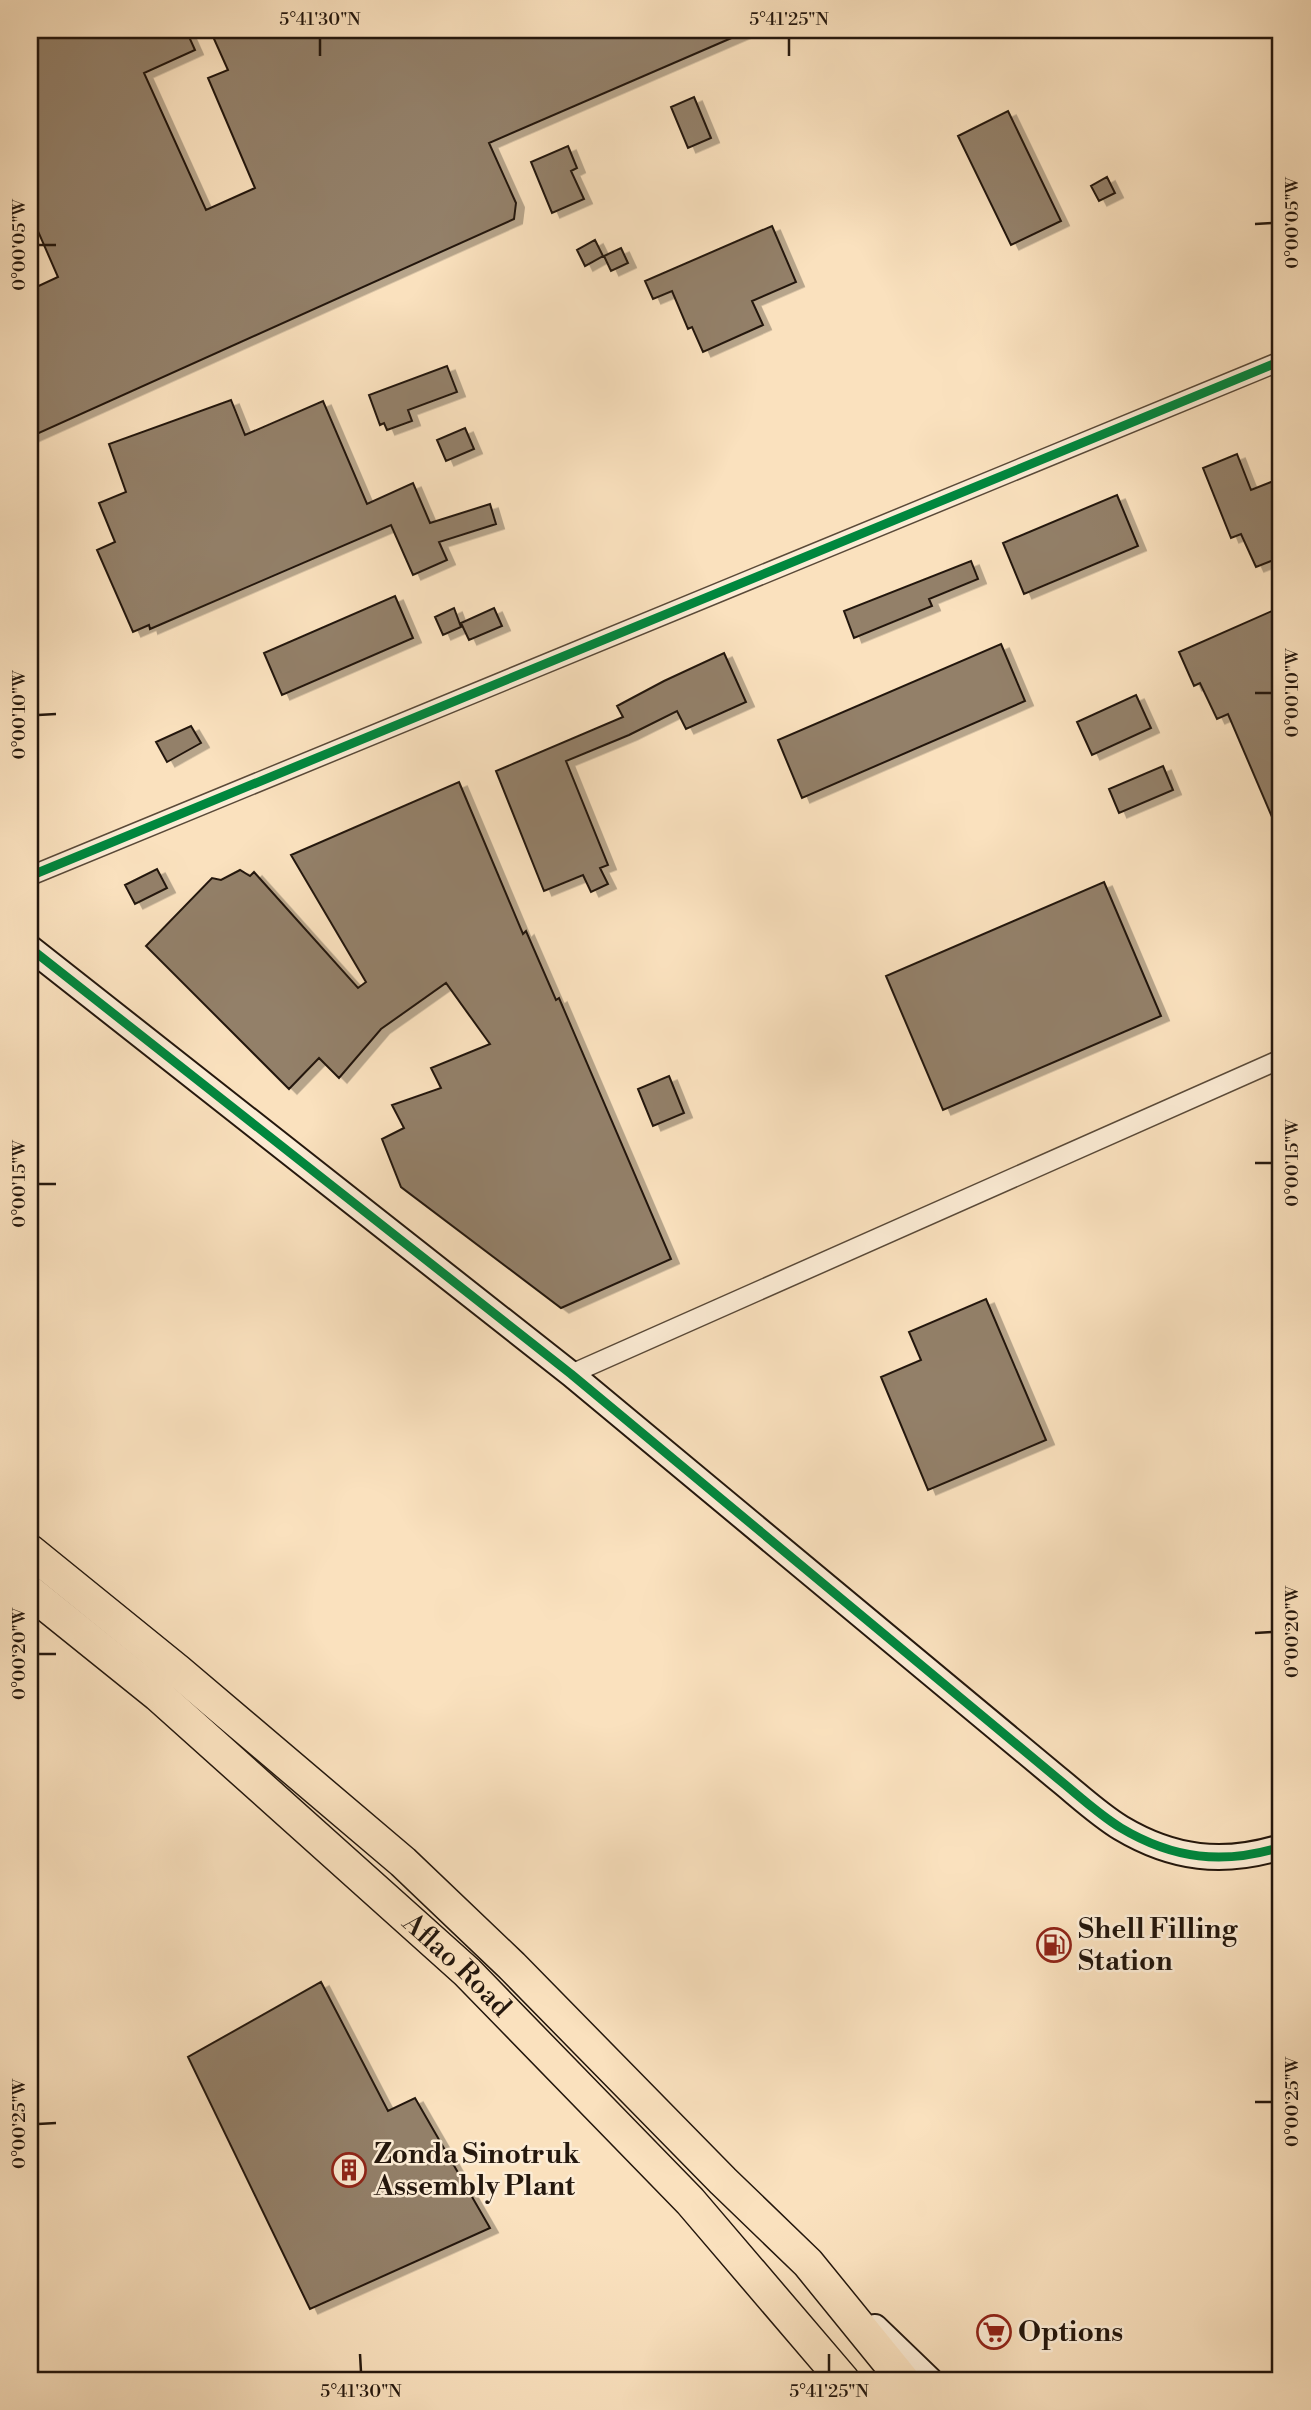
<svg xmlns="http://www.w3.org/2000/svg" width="1311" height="2410" font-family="'Libre Bodoni',serif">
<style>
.building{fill:#938069;stroke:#24170d;stroke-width:2;filter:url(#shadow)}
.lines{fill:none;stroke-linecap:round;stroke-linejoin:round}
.street-casing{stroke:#5a4a39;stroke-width:21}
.secondary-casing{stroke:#24170d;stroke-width:28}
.highway-casing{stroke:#24170d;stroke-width:35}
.street{stroke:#fcecd5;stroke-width:18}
.secondary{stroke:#fcecd5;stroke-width:24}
.highway{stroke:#fae1be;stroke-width:32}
.cycleway-casing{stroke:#fcecd5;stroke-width:13}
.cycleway{stroke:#00873e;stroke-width:9}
.ticks{fill:none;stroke:#24170d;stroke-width:2.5}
.labels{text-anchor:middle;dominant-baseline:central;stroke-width:5;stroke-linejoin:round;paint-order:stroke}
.poi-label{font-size:28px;font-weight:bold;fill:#24170d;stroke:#fcecd5;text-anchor:start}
.street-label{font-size:28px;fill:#24170d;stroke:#fcecd5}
.neatline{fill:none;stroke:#24170d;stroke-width:2.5}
.ticks-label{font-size:18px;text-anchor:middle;fill:#24170d}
</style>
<defs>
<filter id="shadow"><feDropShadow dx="8" dy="4.5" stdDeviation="0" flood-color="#0004"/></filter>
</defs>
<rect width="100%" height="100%" fill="#fae1be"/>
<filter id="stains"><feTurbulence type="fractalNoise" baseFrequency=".00286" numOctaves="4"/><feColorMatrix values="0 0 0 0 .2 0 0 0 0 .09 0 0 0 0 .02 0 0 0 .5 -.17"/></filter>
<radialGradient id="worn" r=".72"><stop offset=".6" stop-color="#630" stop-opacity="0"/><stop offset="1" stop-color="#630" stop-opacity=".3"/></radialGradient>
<path class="building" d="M 30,30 L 186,30 L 195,50 L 144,73 L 206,210 L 255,188 L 208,78 L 228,70 L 210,30 L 750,30 L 489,143 L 516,203 L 514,219 L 30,437 L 30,290 L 58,277 L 30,213 Z
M 694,97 L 711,138 L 688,148 L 671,107 Z
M 1008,111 L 1061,221 L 1011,245 L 958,136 Z
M 568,146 L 577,168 L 571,171 L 584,199 L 552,213 L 531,162 Z
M 1107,177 L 1115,193 L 1099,201 L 1091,186 Z
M 772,226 L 796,282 L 752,301 L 763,325 L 703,352 L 692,327 L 688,329 L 672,291 L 653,299 L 645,281 Z
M 595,240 L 603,256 L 585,266 L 577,250 Z
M 621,248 L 628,263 L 611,271 L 604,256 Z
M 447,366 L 457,392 L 408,410 L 412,421 L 387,430 L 384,423 L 380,425 L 369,395 Z
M 231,400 L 245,435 L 323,401 L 367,504 L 413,483 L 430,523 L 490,504 L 496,524 L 439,542 L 447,560 L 413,575 L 391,525 L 150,629 L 149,625 L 133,632 L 97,550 L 115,542 L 99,503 L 126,492 L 109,444 Z
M 465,428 L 474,449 L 446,461 L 437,440 Z
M 1237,454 L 1251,490 L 1281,478 L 1281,557 L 1256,567 L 1241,534 L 1231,538 L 1203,468 Z
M 1117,495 L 1138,546 L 1024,594 L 1003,543 Z
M 971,561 L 978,579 L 929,599 L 932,606 L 854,638 L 844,611 Z
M 395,596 L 413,638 L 282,695 L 264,653 Z
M 1281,607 L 1281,838 L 1228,714 L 1217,719 L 1200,683 L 1194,686 L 1179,652 Z
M 454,608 L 461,627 L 443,635 L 435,617 Z
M 494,608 L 502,626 L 469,640 L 461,623 Z
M 1001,644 L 1025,701 L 802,798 L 778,740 Z
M 724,653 L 746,702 L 686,729 L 677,711 L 629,735 L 566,761 L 608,865 L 600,868 L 608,884 L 591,892 L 583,875 L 544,891 L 496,771 L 623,717 L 617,706 L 664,681 Z
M 1136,695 L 1151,728 L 1092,755 L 1077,722 Z
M 191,726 L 201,743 L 167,762 L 156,742 Z
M 1163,766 L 1173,790 L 1119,813 L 1109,789 Z
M 459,782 L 523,934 L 526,931 L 556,1000 L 559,998 L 671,1259 L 561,1308 L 401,1187 L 382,1139 L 404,1128 L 392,1105 L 441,1088 L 431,1068 L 490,1044 L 446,983 L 381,1029 L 339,1078 L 319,1058 L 289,1089 L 146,946 L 212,878 L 221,880 L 240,870 L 250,876 L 254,872 L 358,988 L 366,982 L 291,855 Z
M 157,869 L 167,888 L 135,904 L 125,885 Z
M 1104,882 L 1161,1016 L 943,1110 L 886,976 Z
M 669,1076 L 684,1113 L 653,1126 L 638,1089 Z
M 986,1299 L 1046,1440 L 928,1490 L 881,1377 L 921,1360 L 909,1332 Z
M 321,1982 L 388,2111 L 415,2098 L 490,2228 L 310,2309 L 188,2057 Z"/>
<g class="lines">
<g class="street-casing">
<path id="street" d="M 30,876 L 1281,361
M 571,1374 L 1281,1059"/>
</g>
<g class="secondary-casing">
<path id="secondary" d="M 30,948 L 571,1374 L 1057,1778 C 1077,1794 1098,1814 1121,1828 C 1173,1859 1223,1865 1281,1847
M 875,2327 L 930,2380"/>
</g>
<g class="highway-casing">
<g id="highway">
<path d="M 30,1551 L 178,1671 L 403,1862 L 512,1966 L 723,2181 L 808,2263 L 903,2380"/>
<path id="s1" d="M 30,1592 L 158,1695 L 467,1972 L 690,2201 L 843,2380"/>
</g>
</g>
<use href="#street" class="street"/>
<use href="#secondary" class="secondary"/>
<use href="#highway" class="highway"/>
<g class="cycleway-casing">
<path id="cycleway" d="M 30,876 L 1281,361
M 30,948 L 571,1374 L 1057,1778 C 1077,1794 1098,1814 1121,1828 C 1173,1859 1223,1865 1281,1847"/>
</g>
<use href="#cycleway" class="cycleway"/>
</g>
<path class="ticks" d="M 320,38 L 320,56M 789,38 L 789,56M 1255,224 L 1272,223M 38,245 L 56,245M 1255,693 L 1272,693M 38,715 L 56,714M 1255,1163 L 1272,1163M 38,1184 L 56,1184M 1255,1633 L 1272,1632M 38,1654 L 56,1654M 1255,2102 L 1272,2102M 38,2124 L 56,2123M 360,2354 L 361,2372M 829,2354 L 829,2372"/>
<defs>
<g id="fuel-ring" transform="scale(1.75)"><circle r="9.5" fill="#fcecd5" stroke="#8f2418" stroke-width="1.5"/><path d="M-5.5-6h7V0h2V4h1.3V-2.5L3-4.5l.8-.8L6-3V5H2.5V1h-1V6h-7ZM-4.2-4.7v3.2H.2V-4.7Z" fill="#8f2418"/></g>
<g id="building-ring" transform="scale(1.75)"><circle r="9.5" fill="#fcecd5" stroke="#8f2418" stroke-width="1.5"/><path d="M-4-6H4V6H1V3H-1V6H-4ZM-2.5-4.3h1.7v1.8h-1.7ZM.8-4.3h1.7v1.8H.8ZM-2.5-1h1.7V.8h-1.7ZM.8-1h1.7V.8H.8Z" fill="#8f2418"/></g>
<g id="supermarket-ring" transform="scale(1.75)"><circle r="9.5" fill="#fcecd5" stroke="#8f2418" stroke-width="1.5"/><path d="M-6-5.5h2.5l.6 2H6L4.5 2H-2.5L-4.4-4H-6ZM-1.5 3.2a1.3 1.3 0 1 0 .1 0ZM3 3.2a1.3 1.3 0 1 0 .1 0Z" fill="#8f2418"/></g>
</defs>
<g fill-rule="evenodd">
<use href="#fuel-ring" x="1054" y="1945"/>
<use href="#building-ring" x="349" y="2170"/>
<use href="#supermarket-ring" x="994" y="2332"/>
</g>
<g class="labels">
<g class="poi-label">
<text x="1078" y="1929">Shell Filling<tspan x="1078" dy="32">Station</tspan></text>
<text x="374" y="2154">Zonda Sinotruk<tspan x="374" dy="32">Assembly Plant</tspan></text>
<text x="1018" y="2332">Options</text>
</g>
<g class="street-label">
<text stroke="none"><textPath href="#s1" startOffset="567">Aflao Road</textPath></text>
</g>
</g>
<rect width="1311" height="2410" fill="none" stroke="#fae1be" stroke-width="77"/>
<rect x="38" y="38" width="1234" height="2334" class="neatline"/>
<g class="ticks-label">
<text x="320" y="25">5°41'30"N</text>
<text x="789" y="25">5°41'25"N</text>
<text transform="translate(1292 223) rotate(-90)" y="6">0°00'05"W</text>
<text transform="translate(19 245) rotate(-90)" y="6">0°00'05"W</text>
<text transform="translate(1292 693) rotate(-90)" y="6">0°00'10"W</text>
<text transform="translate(19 715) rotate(-90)" y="6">0°00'10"W</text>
<text transform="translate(1292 1163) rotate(-90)" y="6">0°00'15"W</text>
<text transform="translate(19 1184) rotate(-90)" y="6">0°00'15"W</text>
<text transform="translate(1292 1632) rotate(-90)" y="6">0°00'20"W</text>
<text transform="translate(19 1654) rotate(-90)" y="6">0°00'20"W</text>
<text transform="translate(1292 2102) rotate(-90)" y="6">0°00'25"W</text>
<text transform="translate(19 2124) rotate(-90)" y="6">0°00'25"W</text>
<text x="361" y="2397">5°41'30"N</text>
<text x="829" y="2397">5°41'25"N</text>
</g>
<rect width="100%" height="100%" filter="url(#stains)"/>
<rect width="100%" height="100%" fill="url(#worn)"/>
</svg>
